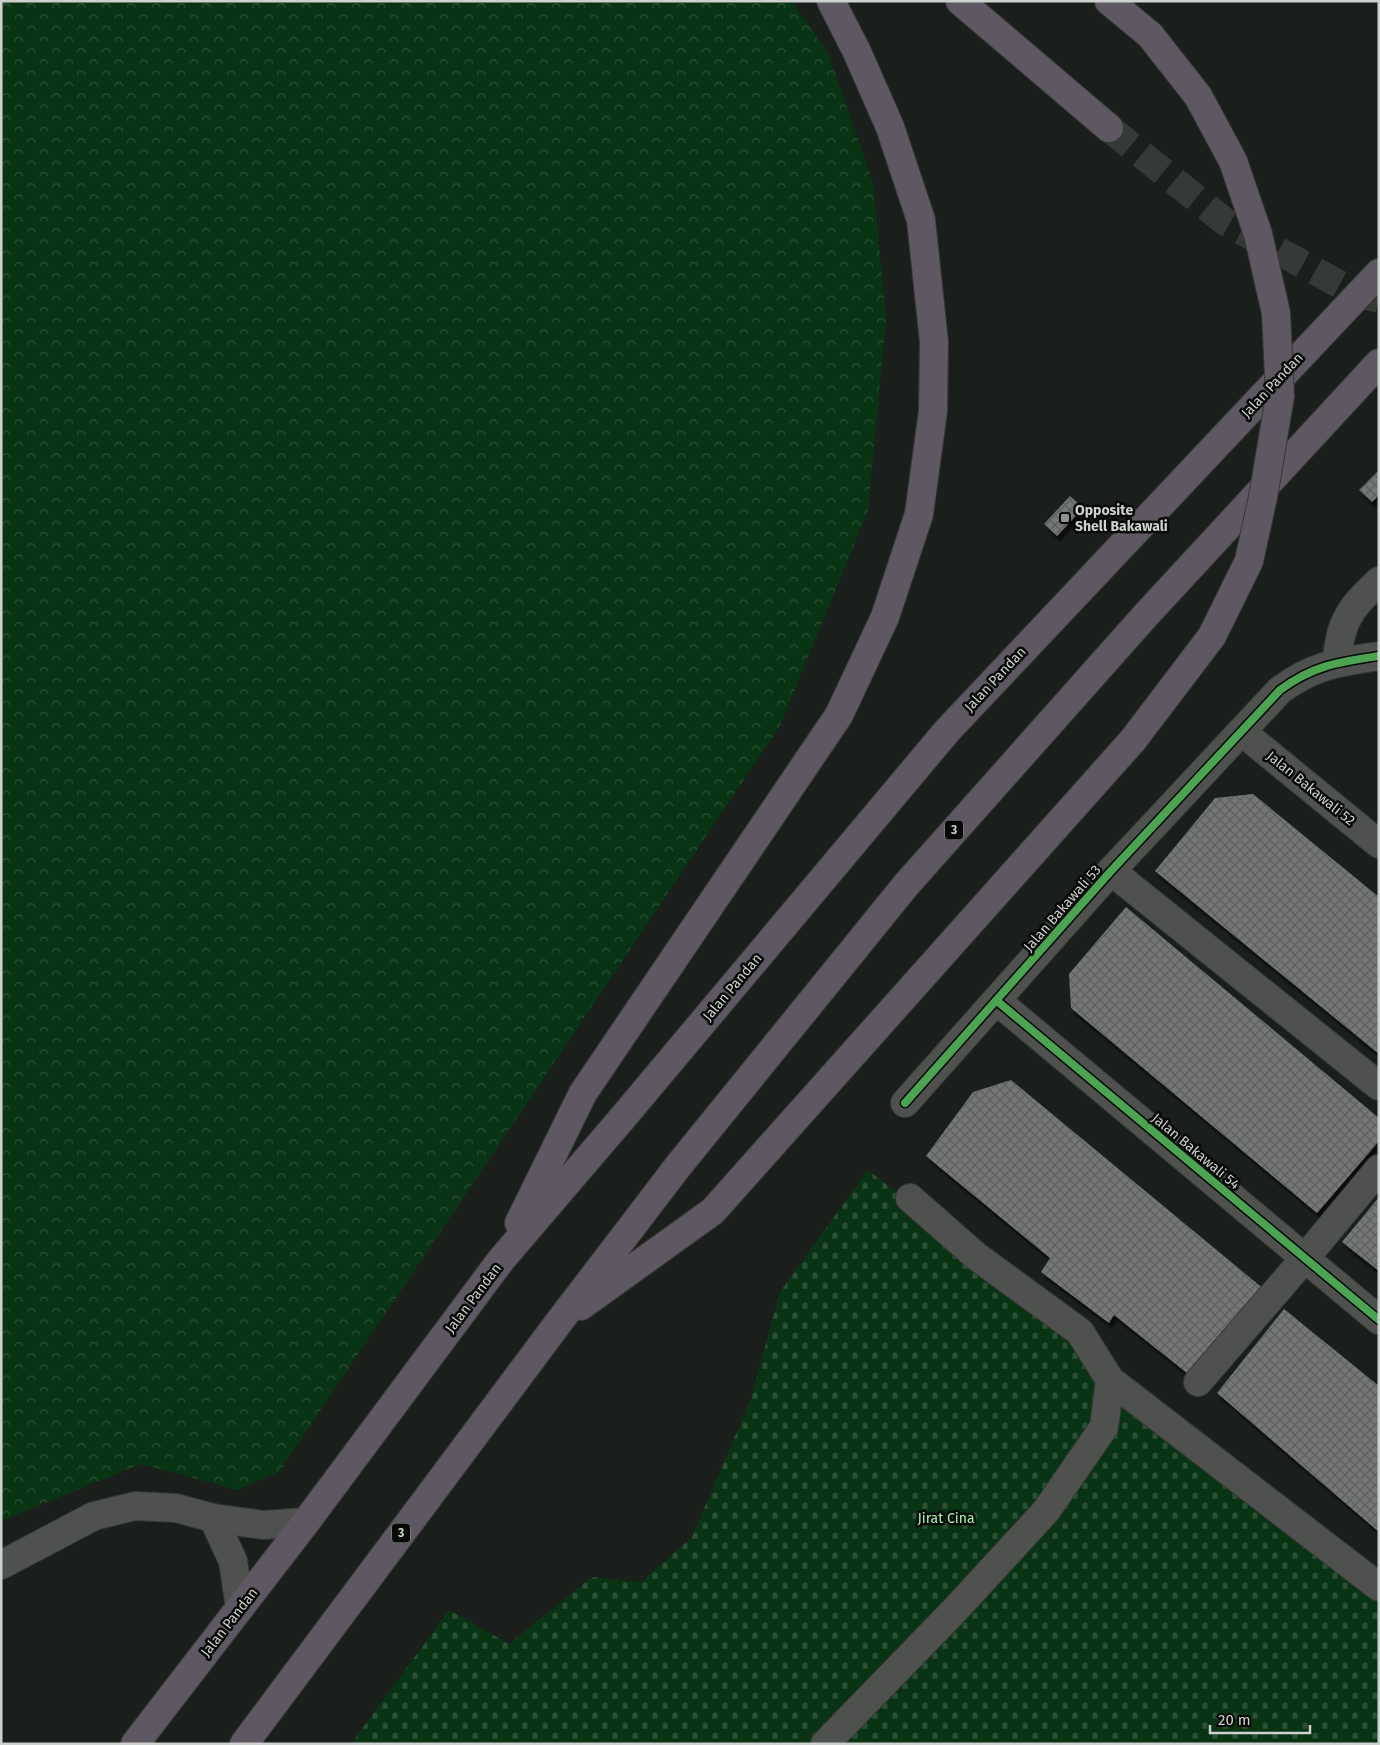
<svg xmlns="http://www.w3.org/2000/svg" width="1380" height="1745" viewBox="0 0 1380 1745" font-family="'Fira Sans',sans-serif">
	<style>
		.forest { fill: url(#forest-crowns) }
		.cemetery { fill: url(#cemetery-stones) }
		.building { fill: url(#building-cross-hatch); filter: url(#shadow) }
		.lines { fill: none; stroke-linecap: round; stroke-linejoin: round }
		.highway-tunnel { stroke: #363a36; stroke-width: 28; stroke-dasharray: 28 14; stroke-linecap: butt }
		.minor-casing { stroke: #363836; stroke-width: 30 }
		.highway-casing { stroke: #363836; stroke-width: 30 }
		.minor { stroke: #4e514e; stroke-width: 28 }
		.highway { stroke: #5d5861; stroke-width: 28 }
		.highway-bridge-casing { stroke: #363836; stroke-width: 30; stroke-linecap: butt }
		.highway-bridge { stroke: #5d5861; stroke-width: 28 }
		.cycleway-casing { stroke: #070907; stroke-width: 11 }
		.cycleway { stroke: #4ca352; stroke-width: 8 }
		.poi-dot { fill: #8f938f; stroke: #070907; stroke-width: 2 }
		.labels { text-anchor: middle; stroke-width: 5; stroke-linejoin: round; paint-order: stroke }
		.shield { fill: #070907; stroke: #929692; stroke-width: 1 }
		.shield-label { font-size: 12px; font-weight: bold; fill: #ced2ce }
		.street-label { font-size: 14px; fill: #ced2ce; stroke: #070907 }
		.poi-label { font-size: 14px; font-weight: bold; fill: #ced2ce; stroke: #070907; text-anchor: start }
		.park-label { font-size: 14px; fill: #a1f8ab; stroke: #070907 }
	</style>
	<defs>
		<pattern id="forest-crowns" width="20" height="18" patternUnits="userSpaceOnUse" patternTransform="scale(1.25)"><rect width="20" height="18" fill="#093413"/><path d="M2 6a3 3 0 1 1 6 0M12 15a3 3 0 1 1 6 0" fill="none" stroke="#2c5034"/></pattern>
		<pattern id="cemetery-stones" width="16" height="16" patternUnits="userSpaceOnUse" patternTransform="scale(1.25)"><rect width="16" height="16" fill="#093413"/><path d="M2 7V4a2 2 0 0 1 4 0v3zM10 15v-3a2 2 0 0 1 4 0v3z" fill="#2c5034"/></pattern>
		<pattern id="building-cross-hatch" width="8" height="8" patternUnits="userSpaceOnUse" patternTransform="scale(1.25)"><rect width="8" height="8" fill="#747774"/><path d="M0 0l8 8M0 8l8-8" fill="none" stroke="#5e615e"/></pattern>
		<filter id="shadow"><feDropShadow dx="3" dy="5.5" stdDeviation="1" flood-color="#0009"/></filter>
	</defs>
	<rect width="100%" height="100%" fill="#1b1f1b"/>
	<!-- forest -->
	<polygon class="forest" points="1,1 792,1 828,53 873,183 886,318 868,510 780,726 279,1472 238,1490 141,1464 1,1521"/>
	<!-- cemetery -->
	<polygon class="cemetery" points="868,1170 1379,1574 1379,1744 351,1744 449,1610 509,1644 592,1577 641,1582 692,1537 751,1399 780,1292"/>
	<!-- building -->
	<g class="building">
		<polygon points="1379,470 1379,495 1372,502 1359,490"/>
		<polygon points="1070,496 1083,508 1057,536 1044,524"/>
		<polygon points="1253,794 1379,897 1379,1054 1155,871 1215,798"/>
		<polygon points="1126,907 1379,1118 1379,1141 1317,1213 1071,1008 1069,974"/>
		<polygon points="1011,1080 1265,1290 1192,1377 1114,1315 1109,1323 1041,1272 1050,1258 926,1156 973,1092"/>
		<polygon points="1379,1197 1379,1271 1342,1242"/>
		<polygon points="1284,1309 1379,1386 1379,1532 1217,1393"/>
	</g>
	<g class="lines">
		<!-- highway-tunnel -->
		<polyline class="highway-tunnel" points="1109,128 1224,221 1357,294 1379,299"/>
		<defs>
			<g id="minor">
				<path d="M1336 662C1339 647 1340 630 1348 617 1355 603 1368 592 1379 581"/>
				<polyline points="1242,732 1379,844"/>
				<polyline points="1111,871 1379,1086"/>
				<polyline points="997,1001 1379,1320"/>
				<path d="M905 1103 1111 871 1280 690C1314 665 1339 662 1379 656"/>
				<polyline points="1110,1380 1379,1587"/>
				<polyline points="1198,1382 1305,1258 1379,1169"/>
				<polyline points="213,1518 233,1561 240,1608"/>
				<polyline points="1,1565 94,1516 135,1506 176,1508 213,1518 263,1525 306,1522"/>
				<polyline points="825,1744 954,1611 1046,1511 1104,1427 1110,1380 1080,1332 976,1256 910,1198"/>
			</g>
			<g id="highway">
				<polyline points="960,1 1109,128"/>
				<polyline points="1109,1 1150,35"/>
				<polyline points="519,1223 583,1093 839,715 885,617 919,514 933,411 934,342 921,220 890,127 857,52 831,1"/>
				<polyline points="581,1306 713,1211 1133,740"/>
				<polyline points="135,1744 306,1522 501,1260 625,1115 947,731 1379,273"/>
				<polyline points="244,1744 559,1322 679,1165 906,885 1145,616 1379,363"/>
			</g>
		</defs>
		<!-- minor casing -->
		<use href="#minor" class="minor-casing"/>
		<!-- highway casing -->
		<use href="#highway" class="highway-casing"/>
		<!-- minor -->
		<use href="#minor" class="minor"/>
		<!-- highway -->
		<use href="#highway" class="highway"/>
		<defs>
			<polyline id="highway-bridge" points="1133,740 1212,636 1249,561 1263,497 1280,396 1276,313 1258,234 1233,161 1198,96 1150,35"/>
		</defs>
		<!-- highway-bridge casing -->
		<use href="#highway-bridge" class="highway-bridge-casing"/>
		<!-- highway-bridge -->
		<use href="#highway-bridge" class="highway-bridge"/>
		<defs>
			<g id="cycleway">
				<polyline points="997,1001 1379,1320"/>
				<path d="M905 1103 1111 871 1280 690C1314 665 1339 662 1379 656"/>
			</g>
		</defs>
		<!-- cycleway casing -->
		<use href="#cycleway" class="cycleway-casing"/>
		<!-- cycleway -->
		<use href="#cycleway" class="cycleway"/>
	</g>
	<!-- markers -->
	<rect class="poi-dot" x="1060" y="513" width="10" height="10" rx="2.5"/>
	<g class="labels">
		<!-- shield labels -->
		<g class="shield">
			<rect x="945" y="820.5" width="18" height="19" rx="4"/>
			<rect x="392" y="1523.5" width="18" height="19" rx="4"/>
		</g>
		<g class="shield-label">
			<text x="954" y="834">3</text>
			<text x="401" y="1537">3</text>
		</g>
		<!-- street labels -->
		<g class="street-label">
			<text transform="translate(1272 385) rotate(-47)" y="5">Jalan Pandan</text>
			<text transform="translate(995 679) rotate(-47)" y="5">Jalan Pandan</text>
			<text transform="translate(1311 788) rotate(39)" y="5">Jalan Bakawali 52</text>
			<text transform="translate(1062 908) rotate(-49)" y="5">Jalan Bakawali 53</text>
			<text transform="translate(732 987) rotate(-50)" y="5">Jalan Pandan</text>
			<text transform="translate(1196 1151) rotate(40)" y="5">Jalan Bakawali 54</text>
			<text transform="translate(473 1298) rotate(-53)" y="5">Jalan Pandan</text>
			<text transform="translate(229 1622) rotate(-52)" y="5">Jalan Pandan</text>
		</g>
		<!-- poi labels -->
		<g class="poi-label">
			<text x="1075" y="515">Opposite<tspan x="1075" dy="16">Shell Bakawali</tspan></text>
		</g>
		<!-- park labels -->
		<g class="park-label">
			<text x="946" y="1523">Jirat Cina</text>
		</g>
	</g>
	<!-- border -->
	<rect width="1380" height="1745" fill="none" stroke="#ced2ce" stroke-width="5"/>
	<!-- scale -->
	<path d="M1210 1725v8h100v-8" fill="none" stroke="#ced2ce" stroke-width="2.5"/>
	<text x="1218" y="1725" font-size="15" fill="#ced2ce" stroke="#070907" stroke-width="4" paint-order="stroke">20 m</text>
</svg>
